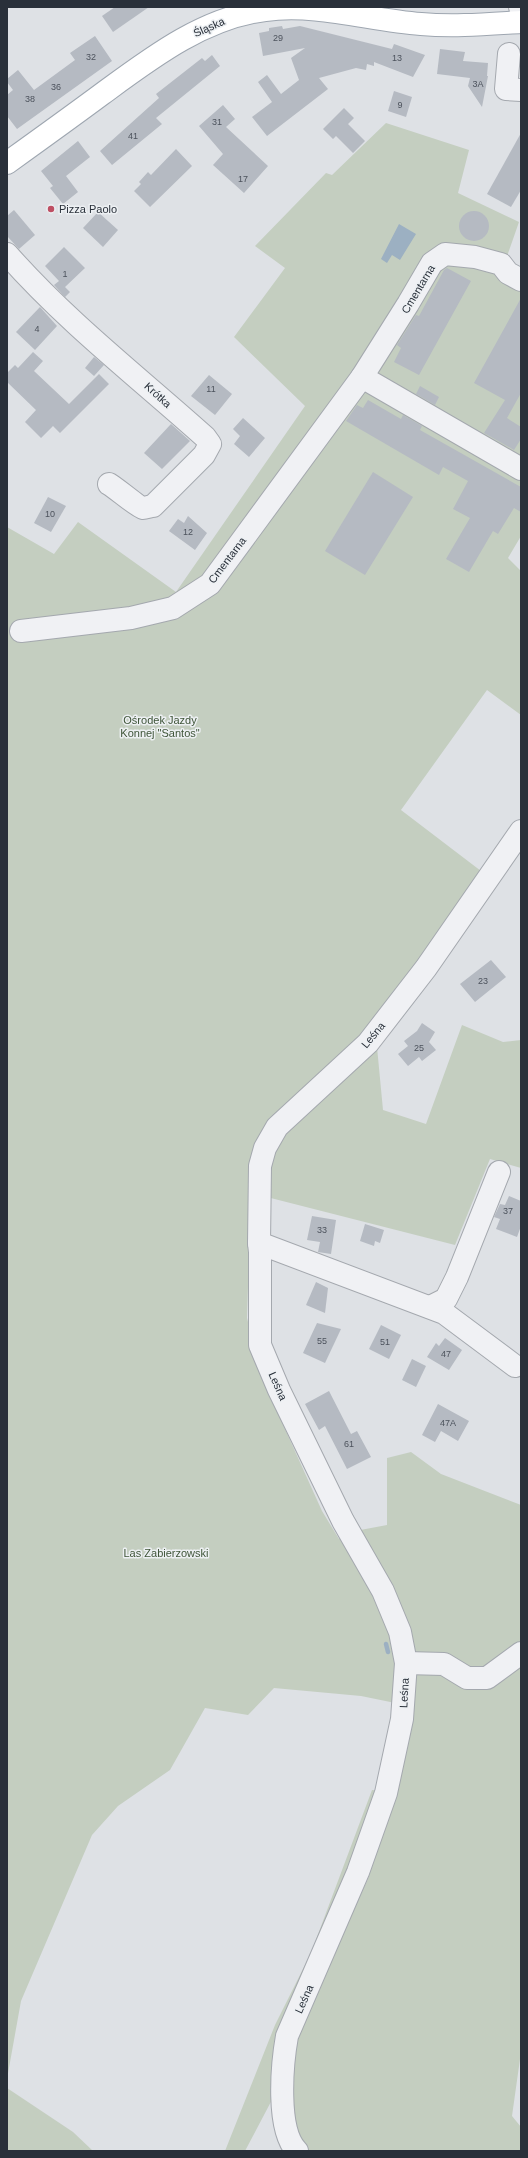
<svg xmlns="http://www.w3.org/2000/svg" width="528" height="2158" viewBox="0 0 528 2158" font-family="Arial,sans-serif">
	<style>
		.green { fill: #c4cec0 }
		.water { fill: #9cb0c2 }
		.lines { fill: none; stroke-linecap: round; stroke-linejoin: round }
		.stream { stroke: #9cb0c2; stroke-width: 4.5 }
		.building { fill: #b5bac2 }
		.minor-casing { stroke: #a4a8ae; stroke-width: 24 }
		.major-casing { stroke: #9ea6b0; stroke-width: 24 }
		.minor { stroke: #f0f1f4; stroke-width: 22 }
		.major { stroke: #fff; stroke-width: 22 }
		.poi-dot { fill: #be4f63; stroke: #edf0f3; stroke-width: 1.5 }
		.labels { text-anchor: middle; stroke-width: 3; stroke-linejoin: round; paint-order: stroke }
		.number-label { font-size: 9px; fill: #4c525c }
		.street-label { font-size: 11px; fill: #29303a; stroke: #edf0f3 }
		.poi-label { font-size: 11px; fill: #29303a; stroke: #edf0f3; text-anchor: start }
		.park-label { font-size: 11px; fill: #3e5438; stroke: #edf0f3 }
	</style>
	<rect width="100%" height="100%" fill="#dee1e5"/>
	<!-- green -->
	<g class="green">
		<polygon points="386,123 469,150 458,193 519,222 505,262 521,283 521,536 508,558 521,571 521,715 487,690 401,810 481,871 377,1047 383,1110 426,1124 462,1025 503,1042 521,1040 521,1168 490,1159 455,1245 251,1193 247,1318 262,1378 322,1511 339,1539 355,1531 387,1525 387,1458 411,1452 441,1474 521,1505 521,2052 512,2116 521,2127 521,2151 308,2151 298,2139 288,2071 303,2016 368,1879 387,1815 410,1706 361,1696 274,1688 248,1715 205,1708 170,1770 118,1806 92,1835 21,2001 7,2079 7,527 54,554 78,522 176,592 305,406 234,337 285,268 255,246 326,173 332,175"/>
		<polygon points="372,1790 383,1791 274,2096 245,2151 225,2151 275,2025 311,1953"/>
		<polygon points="7,2088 73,2132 93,2151 7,2150"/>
	</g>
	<!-- water -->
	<polygon class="water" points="399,224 416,234 400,260 392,255 387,263 381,259"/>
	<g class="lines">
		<!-- stream -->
		<polyline class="stream" points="386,1644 388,1652"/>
	</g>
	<!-- building -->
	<g class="building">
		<polygon points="115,7 149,7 113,32 102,16"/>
		<polygon points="282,26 283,29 300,26 392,49 394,44 425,55 413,77 374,62 374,66 367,64 366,70 356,68 319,78 328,89 267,136 252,117 272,102 258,82 267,75 281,94 299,80 291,58 305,48 263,56 259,33 269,31 269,28"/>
		<polygon points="95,36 112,61 17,129 7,116 7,95 13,90 7,82 7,79 18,70 34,90 75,60 70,53"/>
		<polygon points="440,49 465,52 463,61 488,63 487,76 488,76 482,107 468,86 470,78 437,74"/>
		<polygon points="212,55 220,66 156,118 162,124 112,165 100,151 159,98 156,94 202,58 205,61"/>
		<polygon points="394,91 412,97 406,117 388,111"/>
		<polygon points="223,105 235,119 226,127 268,166 244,193 213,165 223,154 199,126"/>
		<polygon points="344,108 354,118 348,124 365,141 353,153 336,136 333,139 323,129"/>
		<polygon points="521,133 521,190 511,207 487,194"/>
		<polygon points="78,141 90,157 66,176 78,192 63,204 50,188 53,186 41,171"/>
		<polygon points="176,149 192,166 150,207 134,191 141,184 139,182 148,172 151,175"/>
		<polygon points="14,210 35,235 19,249 7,236 7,216"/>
		<circle cx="474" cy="226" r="15"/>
		<polygon points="98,212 118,230 103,247 83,228"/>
		<polygon points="64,247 85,268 65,287 70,292 65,297 54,285 59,281 45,266"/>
		<polygon points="447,268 471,281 419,375 394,362 401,348 397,345 416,315 419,316 444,270"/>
		<polygon points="521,298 521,393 507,418 521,427 521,439 514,450 484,433 505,400 474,383"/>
		<polygon points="40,307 57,326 35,350 16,332"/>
		<polygon points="33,352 43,361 34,371 69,404 99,374 109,384 60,433 53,426 41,438 25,422 36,410 7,382 7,373 15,365 18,368"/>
		<polygon points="94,357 104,365 94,376 85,368"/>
		<polygon points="209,375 232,394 215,415 191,396"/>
		<polygon points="420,386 439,397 435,405 416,394"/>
		<polygon points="368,400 401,419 403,415 422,426 420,430 521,487 521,512 514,508 498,534 493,531 469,572 446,559 470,518 453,509 468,481 443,467 439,475 346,421 357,405 363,408"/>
		<polygon points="243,418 265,438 249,457 234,444 240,436 233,429"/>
		<polygon points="171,424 190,441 162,469 144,453"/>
		<polygon points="373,472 413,497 365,575 325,551"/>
		<polygon points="48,497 66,506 51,532 34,523"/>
		<polygon points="188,516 207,533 195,550 169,531 178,519 184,523"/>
		<polygon points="491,960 506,977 475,1002 460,984"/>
		<polygon points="422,1023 435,1032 429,1042 436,1050 422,1061 419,1057 408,1066 398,1054 408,1046 404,1041 417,1031"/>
		<polygon points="509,1196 521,1201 521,1226 517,1237 496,1229 500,1219 494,1217 500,1204 505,1205"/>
		<polygon points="312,1216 336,1220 331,1254 318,1252 320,1242 307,1240"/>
		<polygon points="365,1224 384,1230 380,1243 375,1241 374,1246 360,1241"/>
		<polygon points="316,1282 328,1288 325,1313 306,1305"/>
		<polygon points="317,1323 341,1329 325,1363 303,1353"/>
		<polygon points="381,1325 401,1335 389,1359 369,1349"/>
		<polygon points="445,1338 462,1350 449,1370 427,1357 436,1343 439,1346"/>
		<polygon points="412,1359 426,1366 416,1387 402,1380"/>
		<polygon points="329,1391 351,1434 357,1431 371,1457 347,1469 325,1426 319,1430 305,1404"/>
		<polygon points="438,1404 469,1421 458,1441 441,1431 435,1442 422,1435"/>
	</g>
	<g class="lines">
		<defs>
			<g id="minor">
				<polyline points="520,7 521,9"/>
				<polyline points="509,54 506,89 521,90"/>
				<path d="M7 254C67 322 138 377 205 437L210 444 204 455 153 506C150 506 146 508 143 508 138 507 116 488 109 484"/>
				<polyline points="521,280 508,273 501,264 475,257 445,254 432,263 408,304 362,377 521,469"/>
				<polyline points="21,631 131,618 173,608 210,584 362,377"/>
				<path d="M259 1243 260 1252V1345L279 1390 343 1521 383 1591 400 1632 406 1663 402 1719 386 1793 358 1872 287 2036C282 2064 276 2130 297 2151"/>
				<polyline points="430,1307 446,1299 457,1277 499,1172"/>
				<polyline points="515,1366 444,1313 259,1243 260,1166 265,1148 277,1127 368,1043 426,968 521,831"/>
				<polyline points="406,1663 444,1664 467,1678 487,1678 521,1653"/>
			</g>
			<path id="major" d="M7 163C39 140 71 117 102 94 151 58 203 18 265 10 317 3 369 20 421 24 454 27 488 24 521 22"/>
		</defs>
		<!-- minor casing -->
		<use href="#minor" class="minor-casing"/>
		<!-- major casing -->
		<use href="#major" class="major-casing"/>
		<!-- minor -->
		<use href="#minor" class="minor"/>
		<!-- major -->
		<use href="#major" class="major"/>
	</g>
	<!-- markers -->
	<circle class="poi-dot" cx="51" cy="209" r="4"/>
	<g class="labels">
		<!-- number labels -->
		<g class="number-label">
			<text x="278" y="41">29</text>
			<text x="91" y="60">32</text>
			<text x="397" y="61">13</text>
			<text x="478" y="87">3A</text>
			<text x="56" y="90">36</text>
			<text x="30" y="102">38</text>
			<text x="400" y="108">9</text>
			<text x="217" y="125">31</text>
			<text x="133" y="139">41</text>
			<text x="243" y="182">17</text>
			<text x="65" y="277">1</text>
			<text x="37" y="332">4</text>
			<text x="211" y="392">11</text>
			<text x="50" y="517">10</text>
			<text x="188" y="535">12</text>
			<text x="483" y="984">23</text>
			<text x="419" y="1051">25</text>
			<text x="508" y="1214">37</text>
			<text x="322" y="1233">33</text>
			<text x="322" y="1344">55</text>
			<text x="385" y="1345">51</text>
			<text x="446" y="1357">47</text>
			<text x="448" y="1426">47A</text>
			<text x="349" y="1447">61</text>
		</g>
		<!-- street labels -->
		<g class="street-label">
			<text transform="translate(209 27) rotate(-24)" y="4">Śląska</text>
			<text transform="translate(418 289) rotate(-59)" y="4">Cmentarna</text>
			<text transform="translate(158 395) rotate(42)" y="4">Krótka</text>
			<text transform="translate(227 560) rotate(-53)" y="4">Cmentarna</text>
			<text transform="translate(373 1035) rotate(-50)" y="4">Leśna</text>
			<text transform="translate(278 1386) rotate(66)" y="4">Leśna</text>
			<text transform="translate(404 1693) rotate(-87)" y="4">Leśna</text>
			<text transform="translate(304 1999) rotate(-66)" y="4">Leśna</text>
		</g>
		<!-- poi labels -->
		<g class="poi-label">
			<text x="59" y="213">Pizza Paolo</text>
		</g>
		<!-- park labels -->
		<g class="park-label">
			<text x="160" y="724">Ośrodek Jazdy<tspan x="160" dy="13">Konnej "Santos"</tspan></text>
			<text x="166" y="1557">Las Zabierzowski</text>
		</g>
	</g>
	<!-- border -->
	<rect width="528" height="2158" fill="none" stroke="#29303a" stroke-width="16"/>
</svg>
